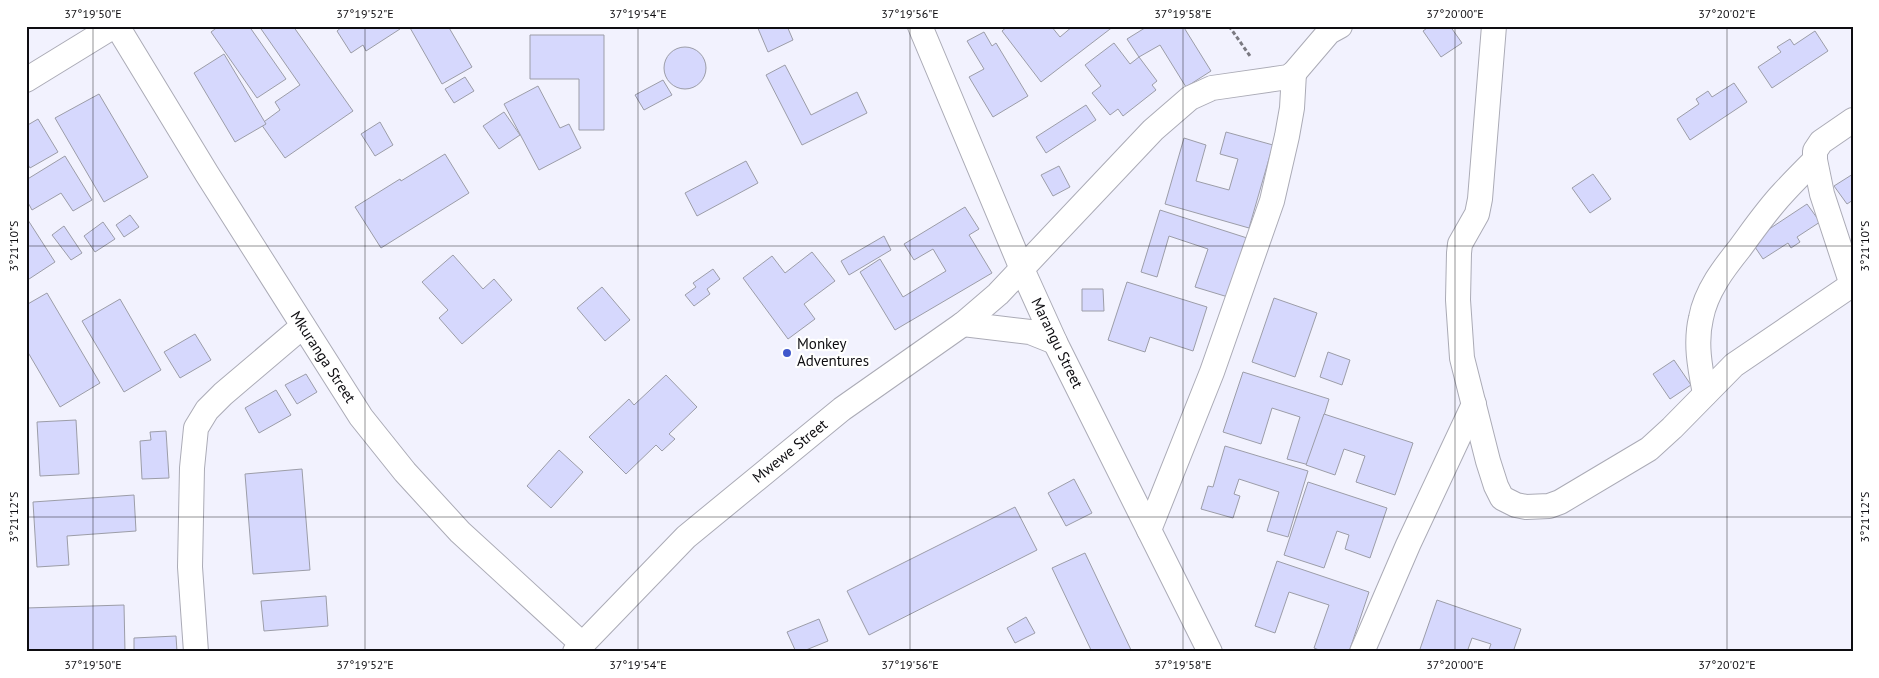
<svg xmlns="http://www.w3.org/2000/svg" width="1879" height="678" viewBox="0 0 1879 678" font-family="'PT Sans',sans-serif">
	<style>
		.building { fill: #d6d8fd; stroke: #9c9da8 }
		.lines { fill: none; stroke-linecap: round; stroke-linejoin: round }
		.minor-casing { stroke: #ababb6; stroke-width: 26 }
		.path { stroke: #7a7981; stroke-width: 3; stroke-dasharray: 4 2.5; stroke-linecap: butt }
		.minor { stroke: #fff; stroke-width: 24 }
		.ticks { fill: none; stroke: #0e0d11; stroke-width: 1; stroke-opacity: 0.45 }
		.poi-dot { fill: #4058cc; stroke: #fff; stroke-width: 2 }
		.labels { text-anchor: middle; stroke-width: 4.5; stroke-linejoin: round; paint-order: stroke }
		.street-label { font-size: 15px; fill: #0e0d11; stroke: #fff }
		.poi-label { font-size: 15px; fill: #0e0d11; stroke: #fff; text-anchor: start }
		.neatline { fill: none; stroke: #0e0d11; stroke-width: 2 }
		.ticks-label { font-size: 12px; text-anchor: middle; fill: #0e0d11 }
	</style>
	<rect width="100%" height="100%" fill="#f2f2fe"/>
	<!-- building -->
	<g class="building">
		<polygon points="219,26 249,26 286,79 257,98 211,32"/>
		<polygon points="259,26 293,26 353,111 285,158 261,124 280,110 275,102 300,85"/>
		<polygon points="343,26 398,26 400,29 366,51 363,45 351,53 337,31"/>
		<polygon points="409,26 448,26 472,67 442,84"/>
		<polygon points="757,26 787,26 793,40 768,52"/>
		<polygon points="1008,26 1051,26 1060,37 1073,26 1114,26 1041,82 1002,31"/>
		<polygon points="1148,26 1183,26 1211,71 1186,87 1160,45 1139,57 1127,39"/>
		<polygon points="1430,26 1450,26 1462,43 1441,57 1423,31"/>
		<polygon points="1815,31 1828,51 1772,88 1758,67 1781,52 1777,47 1790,39 1794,45"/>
		<polygon points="984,32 992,46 996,43 1028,96 993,117 969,77 984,69 967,41"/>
		<polygon points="530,35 604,35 604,130 579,130 579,79 530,79"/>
		<polygon points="1114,43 1130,64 1139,57 1157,81 1152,85 1156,90 1123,116 1118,109 1110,115 1092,93 1101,86 1085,65"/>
		<circle cx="685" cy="68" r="21"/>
		<polygon points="224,54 266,124 235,142 194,73"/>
		<polygon points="785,65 811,115 857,92 867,113 802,145 766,75"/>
		<polygon points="465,77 474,91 454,103 445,89"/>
		<polygon points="663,80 672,95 644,110 635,95"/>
		<polygon points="1734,83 1747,102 1690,140 1677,119 1699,104 1696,99 1708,91 1712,97"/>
		<polygon points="538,86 560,128 569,124 581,148 539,170 504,104"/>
		<polygon points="99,94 148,177 104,202 55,118"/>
		<polygon points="1086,105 1096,120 1046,153 1036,137"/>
		<polygon points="504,112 520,135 499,149 483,126"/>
		<polygon points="38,119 58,152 30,168 26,161 26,126"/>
		<polygon points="380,122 393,145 375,156 361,134"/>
		<polygon points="1226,132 1273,145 1249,228 1165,204 1184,138 1206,145 1196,181 1229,190 1238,159 1220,154"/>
		<polygon points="445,154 469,193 381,248 355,207 400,179 401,181"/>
		<polygon points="65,156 92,200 73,211 61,193 32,210 26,199 26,180"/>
		<polygon points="746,161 758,183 697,216 685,193"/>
		<polygon points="1059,166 1070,187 1053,196 1041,175"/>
		<polygon points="1593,174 1611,199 1590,213 1572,188"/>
		<polygon points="1853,174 1853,200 1847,204 1834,186"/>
		<polygon points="1807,204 1820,222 1797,237 1800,242 1791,248 1788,243 1763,259 1751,241"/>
		<polygon points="965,207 979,229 969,235 992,273 895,330 860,272 880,259 903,297 946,271 933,249 914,260 904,244"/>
		<polygon points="1160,210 1247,238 1228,297 1195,287 1208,249 1169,236 1157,277 1141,272"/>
		<polygon points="130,215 139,227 124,237 116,225"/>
		<polygon points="26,217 55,262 26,281"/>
		<polygon points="103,222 115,239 95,252 84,236"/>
		<polygon points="64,226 82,253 71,260 52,235"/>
		<polygon points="884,236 891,250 849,275 841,261"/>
		<polygon points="812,252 835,281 804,304 815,319 788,339 743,278 772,256 785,273"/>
		<polygon points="453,255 483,289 494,279 512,300 462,344 439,318 448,310 422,282"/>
		<polygon points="713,269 720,279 707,289 710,294 694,306 685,295 696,287 693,283"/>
		<polygon points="1127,282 1207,307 1193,351 1150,337 1145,352 1108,340"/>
		<polygon points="602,287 630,320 605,341 577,308"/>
		<polygon points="1082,289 1103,289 1104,311 1082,311"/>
		<polygon points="47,293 100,383 60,407 26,349 26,305"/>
		<polygon points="1274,298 1317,313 1295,377 1252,362"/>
		<polygon points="120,299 161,370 124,392 82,321"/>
		<polygon points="195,334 211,360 180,378 164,352"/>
		<polygon points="1328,352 1350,360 1342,385 1320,377"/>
		<polygon points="1674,360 1691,385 1670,399 1653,374"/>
		<polygon points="1243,372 1329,399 1309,465 1287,459 1300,417 1272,408 1261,444 1223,432"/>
		<polygon points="306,374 317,392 297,404 285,385"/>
		<polygon points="666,375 697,407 669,434 675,439 662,451 656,445 626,474 589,437 629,399 634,405"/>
		<polygon points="276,390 291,415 259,433 245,408"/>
		<polygon points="1324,414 1413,443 1395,495 1356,482 1365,456 1344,449 1335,475 1306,465"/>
		<polygon points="76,420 79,474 40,476 37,422"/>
		<polygon points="166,431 169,478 142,479 140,441 151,440 150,432"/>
		<polygon points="1225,446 1308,471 1288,537 1267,531 1279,492 1239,479 1234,494 1240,496 1233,518 1201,509 1208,486 1213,487"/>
		<polygon points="559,450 583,472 551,508 527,486"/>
		<polygon points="302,469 310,570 253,574 245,474"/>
		<polygon points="1074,479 1092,513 1066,526 1048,493"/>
		<polygon points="1308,482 1387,508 1370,558 1345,549 1349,535 1337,531 1324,568 1284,555"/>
		<polygon points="134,495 136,531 67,536 69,565 37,567 33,502"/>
		<polygon points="1015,507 1037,550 869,635 847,591"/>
		<polygon points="1085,553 1132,652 1092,652 1052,568"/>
		<polygon points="1277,561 1369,592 1349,652 1324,652 1314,648 1329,605 1289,592 1275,633 1255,626"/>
		<polygon points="326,596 328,626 264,631 261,601"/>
		<polygon points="1437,600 1521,629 1513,652 1488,652 1491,644 1472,638 1467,652 1419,652"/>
		<polygon points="124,605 125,652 26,652 26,608"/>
		<polygon points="1026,617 1035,633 1015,643 1007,628"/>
		<polygon points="819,619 828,641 801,652 796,652 787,632"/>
		<polygon points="176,636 177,652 134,652 134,638"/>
	</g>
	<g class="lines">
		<defs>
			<g id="minor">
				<polyline points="117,26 207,174 361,417 405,472 460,532 582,644"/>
				<polyline points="920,26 1022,269 1055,342 1210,652"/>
				<polyline points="1494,26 1480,199 1477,214 1460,244 1459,253 1458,300 1462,358 1488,461 1496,486 1502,498 1516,505 1526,507 1549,506 1560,502 1649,449 1672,428 1734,365 1853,284"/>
				<polyline points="26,80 114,26"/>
				<polyline points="1852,285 1822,194 1815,160 1815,151 1821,142 1853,120"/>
				<polyline points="963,324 1030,332 1055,342"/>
				<path d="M1705 394C1700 368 1695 343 1701 318 1706 291 1724 268 1740 248 1754 229 1767 210 1783 193 1793 182 1804 171 1815 160"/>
				<polyline points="1149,530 1212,372 1272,201 1287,136 1292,108 1294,73"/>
				<polyline points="196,652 190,567 192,468 196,428 207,410 223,394 303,326"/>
				<polyline points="575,652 686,537 842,409 963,324 998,294 1153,130 1190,98 1212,88 1288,77 1294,73 1329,32 1340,26"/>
				<polyline points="1362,652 1408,545 1474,404"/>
			</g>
		</defs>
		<!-- minor casing -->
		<use href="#minor" class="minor-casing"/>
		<!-- path -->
		<polyline class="path" points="1229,26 1250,56"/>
		<!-- minor -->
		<use href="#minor" class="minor"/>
	</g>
	<!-- ticks -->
	<path class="ticks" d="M93 26V652M365 26V652M638 26V652M910 26V652M1183 26V652M1455 26V652M1727 26V652M26 246H1853M26 517H1853"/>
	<!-- markers -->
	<circle class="poi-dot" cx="787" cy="353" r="5"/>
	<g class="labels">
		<!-- street labels -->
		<g class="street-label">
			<text transform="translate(1057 343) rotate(64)" y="5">Marangu Street</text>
			<text transform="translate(323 357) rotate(57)" y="5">Mkuranga Street</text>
			<text transform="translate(790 451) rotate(-39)" y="5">Mwewe Street</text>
		</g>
		<!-- poi labels -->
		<g class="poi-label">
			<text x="797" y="349">Monkey<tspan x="797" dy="17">Adventures</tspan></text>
		</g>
	</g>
	<!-- border -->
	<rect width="1879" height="678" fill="none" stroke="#ffffff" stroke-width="55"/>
	<rect x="28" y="28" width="1824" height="622" class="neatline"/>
	<g class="ticks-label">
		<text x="93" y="18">37°19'50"E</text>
		<text x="365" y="18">37°19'52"E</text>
		<text x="638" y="18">37°19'54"E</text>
		<text x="910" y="18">37°19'56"E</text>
		<text x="1183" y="18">37°19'58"E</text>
		<text x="1455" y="18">37°20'00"E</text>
		<text x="1727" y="18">37°20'02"E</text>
		<text transform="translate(14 246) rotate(-90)" y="4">3°21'10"S</text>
		<text transform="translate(1865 246) rotate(-90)" y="4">3°21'10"S</text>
		<text transform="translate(14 517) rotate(-90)" y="4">3°21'12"S</text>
		<text transform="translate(1865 517) rotate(-90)" y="4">3°21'12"S</text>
		<text x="93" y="669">37°19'50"E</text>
		<text x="365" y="669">37°19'52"E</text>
		<text x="638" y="669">37°19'54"E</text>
		<text x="910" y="669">37°19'56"E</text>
		<text x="1183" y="669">37°19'58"E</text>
		<text x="1455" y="669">37°20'00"E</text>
		<text x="1727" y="669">37°20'02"E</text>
	</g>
</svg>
